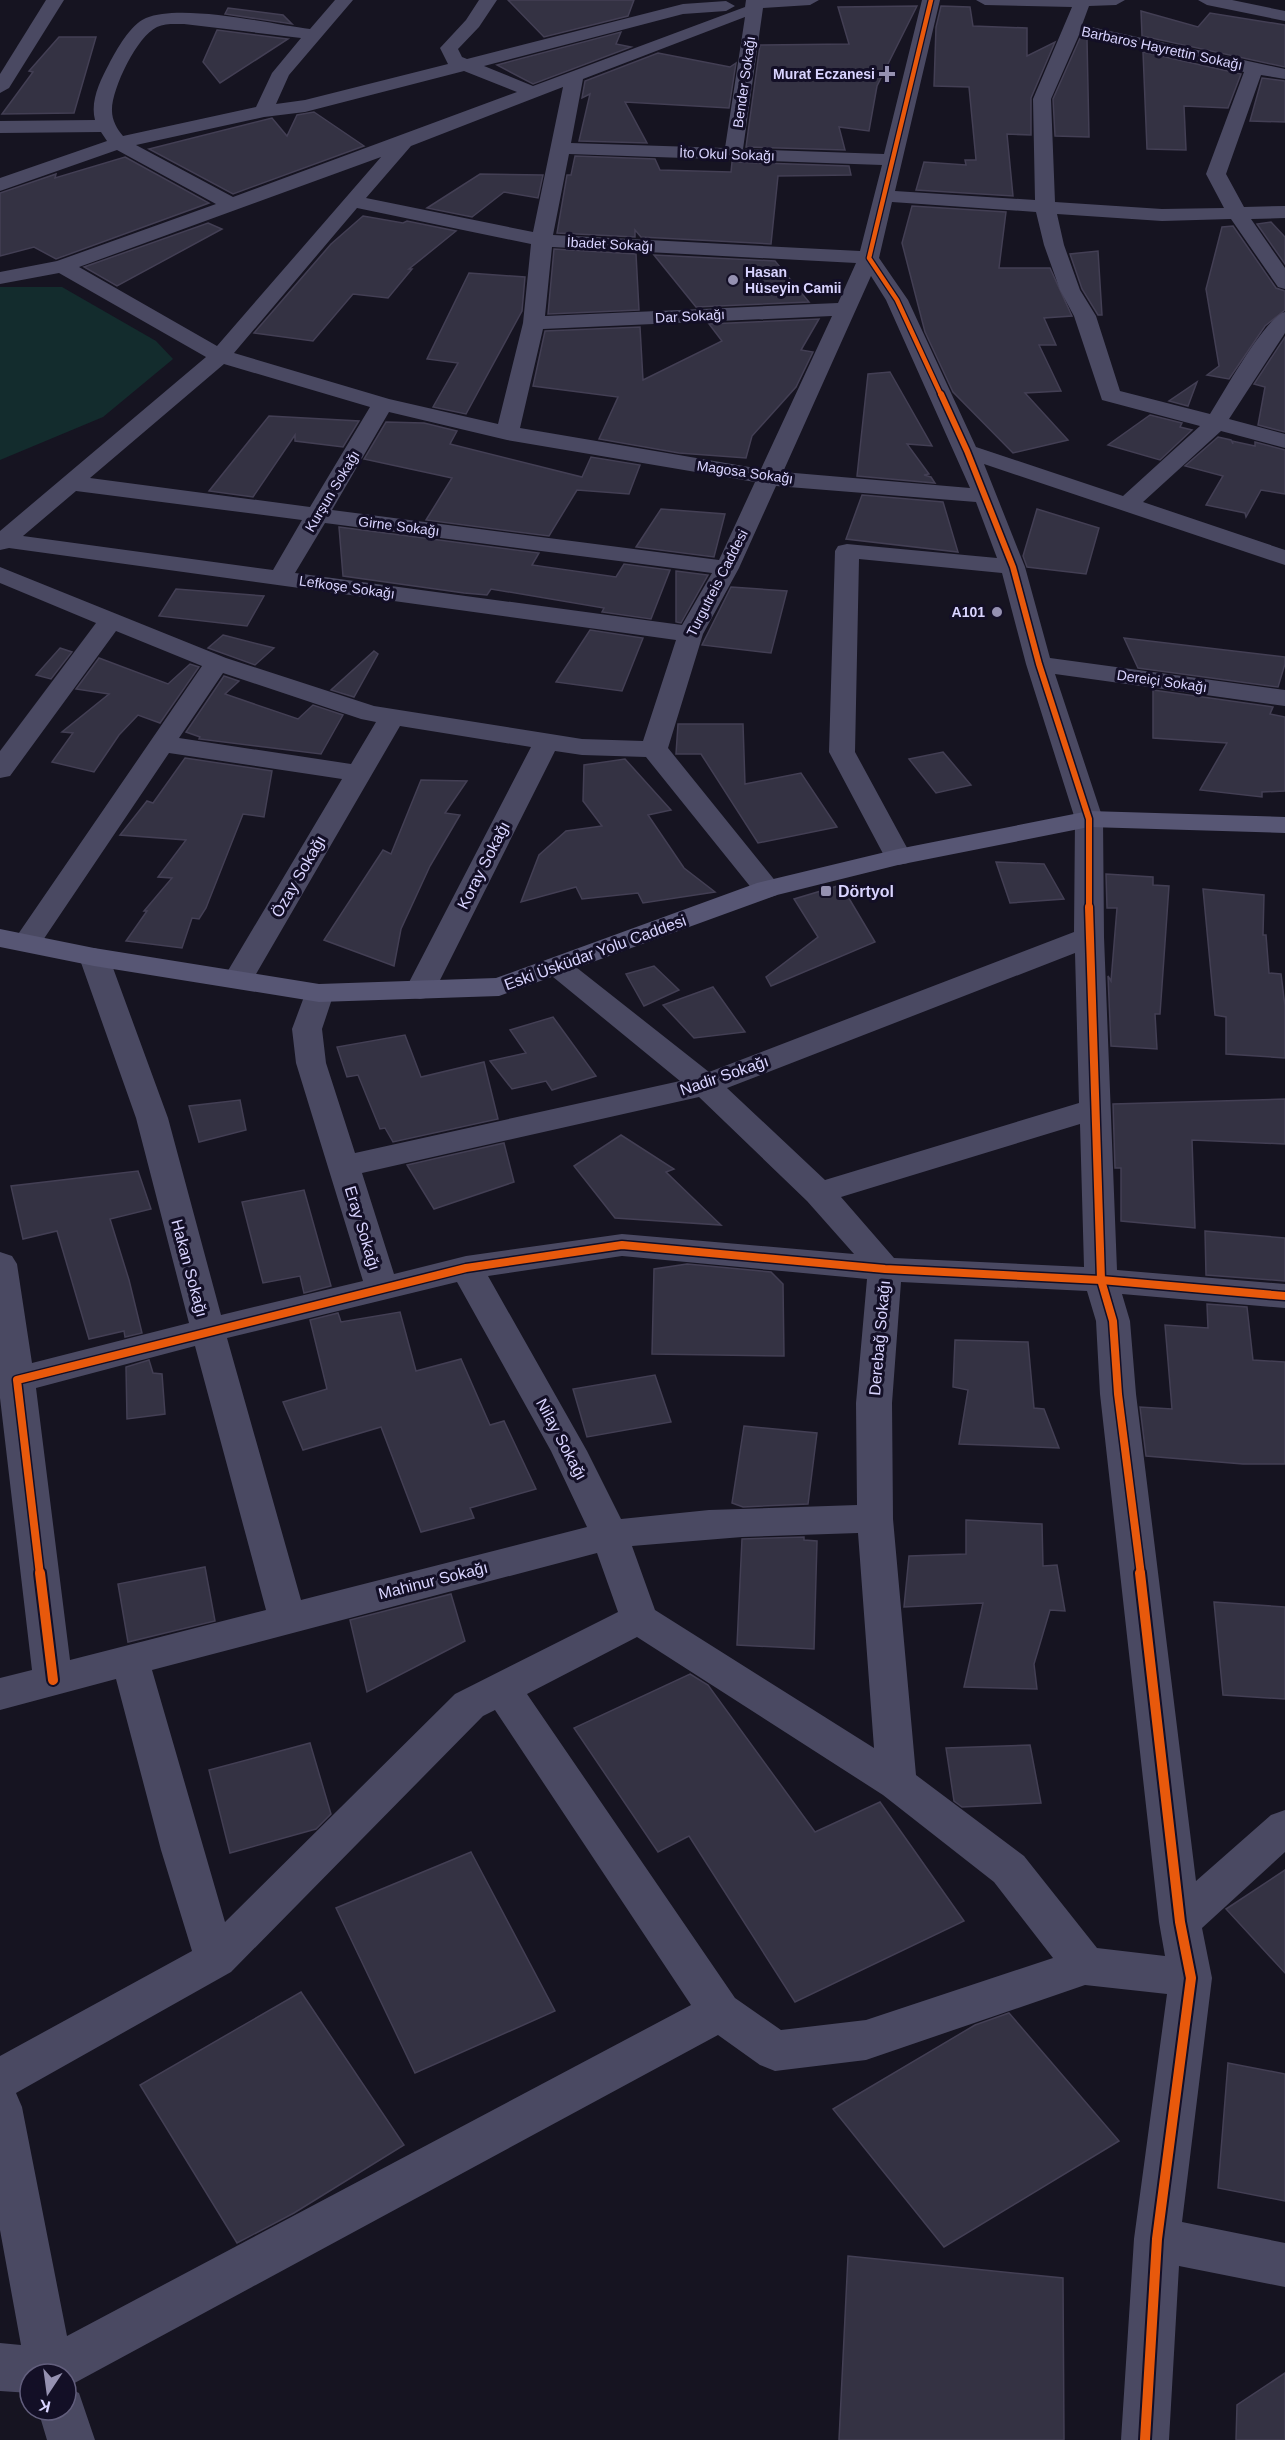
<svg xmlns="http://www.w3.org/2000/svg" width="1285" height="2440" viewBox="0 0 1285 2440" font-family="Arial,sans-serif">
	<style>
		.green { fill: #132c2d }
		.building { fill: #343243; stroke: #433f54; stroke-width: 1.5 }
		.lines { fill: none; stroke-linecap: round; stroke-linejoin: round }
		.street { fill: #4a4962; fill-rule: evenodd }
		.secondary { fill: #575674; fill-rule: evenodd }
		.cycleway-far3-casing { stroke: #130f26; stroke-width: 7 }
		.cycleway-far2-casing { stroke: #130f26; stroke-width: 9 }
		.cycleway-far1-casing { stroke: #130f26; stroke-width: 11 }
		.cycleway-casing { stroke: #130f26; stroke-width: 14 }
		.cycleway-far3 { stroke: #e8590c; stroke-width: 4.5 }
		.cycleway-far2 { stroke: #e8590c; stroke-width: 6 }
		.cycleway-far1 { stroke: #e8590c; stroke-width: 8 }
		.cycleway { stroke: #e8590c; stroke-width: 10 }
		.poi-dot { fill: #9591b1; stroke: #130f26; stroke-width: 2 }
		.labels { text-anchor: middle; stroke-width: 6; stroke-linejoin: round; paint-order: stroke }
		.far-street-label { font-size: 14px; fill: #d9d4ff; stroke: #130f26 }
		.far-poi-label { font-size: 14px; font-weight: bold; fill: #d9d4ff; stroke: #130f26; text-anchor: end }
		.street-label { font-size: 16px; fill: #d9d4ff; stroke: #130f26 }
		.poi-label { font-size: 16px; font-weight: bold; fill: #d9d4ff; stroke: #130f26; text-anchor: start }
	</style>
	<rect width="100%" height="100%" fill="#161421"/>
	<!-- green -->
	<polygon class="green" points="0,287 62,287 156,341 173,359 103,417 0,460"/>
	<!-- building -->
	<g class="building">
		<polygon points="508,0 634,0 628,16 544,37"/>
		<polygon points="917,6 877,86 869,131 839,127 845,150 746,147 760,45 849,44 838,7"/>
		<polygon points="941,6 970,7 973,26 1027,28 1027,56 1055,42 1031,98 1031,135 1007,134 1013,196 916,190 924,162 966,165 965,160 976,160 969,87 934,86 936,27"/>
		<polygon points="228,8 283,15 292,24 225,14"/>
		<polygon points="1141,11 1198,27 1210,13 1285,25 1285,67 1142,36"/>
		<polygon points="217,30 288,39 220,83 203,62"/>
		<polygon points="621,32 616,44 631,47 533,84 497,65"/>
		<polygon points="59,37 96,37 74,113 2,114 33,72 29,71"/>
		<polygon points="1080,38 1087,39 1089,137 1055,136 1053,99"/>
		<polygon points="1143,52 1241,74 1228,108 1184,106 1186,150 1147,149"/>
		<polygon points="658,53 730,67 736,63 729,108 625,102 647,143 579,141 590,94 582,98 585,81"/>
		<polygon points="1262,78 1285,81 1285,122 1250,121"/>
		<polygon points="314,112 364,146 233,194 149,149 272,118 287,136 297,115"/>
		<polygon points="575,156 655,159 660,170 731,172 732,162 849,166 851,175 778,176 771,244 641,237 635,230 635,237 557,233 567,175 571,175"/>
		<polygon points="125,157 209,203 56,259 34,247 0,256 0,193 56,174 55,178"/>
		<polygon points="480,174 543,175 538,198 504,192 472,217 427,208"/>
		<polygon points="912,206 1006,212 999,268 1050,268 1072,316 1044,318 1056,345 1039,345 1061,391 1025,393 1068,440 1013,453 953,392 925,332 902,243"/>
		<polygon points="363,216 403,223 407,221 456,231 409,269 412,269 388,298 353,294 313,341 254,333 331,244"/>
		<polygon points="1271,222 1285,237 1285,264 1257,224"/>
		<polygon points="208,223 222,229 117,286 84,267"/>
		<polygon points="1233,226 1276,288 1285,291 1285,310 1265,326 1229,379 1207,375 1219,366 1206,289 1222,227"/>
		<polygon points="554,249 636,254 639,310 548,314"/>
		<polygon points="1098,251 1102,315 1098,315 1082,289 1070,254"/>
		<polygon points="654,255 775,261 809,302 696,307"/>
		<polygon points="469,273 525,277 522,311 466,414 433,407 458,363 427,359"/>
		<polygon points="819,319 801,350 813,352 796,387 752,436 746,458 679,453 599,439 618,397 533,386 545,331 640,327 643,380 722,341 709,324"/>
		<polygon points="1285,337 1285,432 1258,425 1265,387 1254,384"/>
		<polygon points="890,372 932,446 907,444 929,474 924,475 931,477 935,483 857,476 868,374"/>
		<polygon points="1197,382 1188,406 1169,401"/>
		<polygon points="1150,415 1182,423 1180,427 1192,430 1160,460 1108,445"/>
		<polygon points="269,416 359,421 343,447 295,441 295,435 253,497 209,491"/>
		<polygon points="386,422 424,423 457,431 450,444 582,477 591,457 640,465 629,494 577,490 549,536 426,520 452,478 364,459"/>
		<polygon points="1218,437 1231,440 1233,444 1232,441 1255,446 1255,442 1285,450 1285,494 1261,490 1246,517 1245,513 1206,505 1223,476 1185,466"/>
		<polygon points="862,495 943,502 958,552 846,539"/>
		<polygon points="661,509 725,514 714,557 636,547"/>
		<polygon points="1037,509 1099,528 1086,574 1027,567 1023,556"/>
		<polygon points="339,527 539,553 532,565 616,577 624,564 670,570 651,619 602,612 604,608 491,589 487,595 464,593 343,576"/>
		<polygon points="676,571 708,575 681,623 676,622"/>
		<polygon points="731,587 787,591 771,653 702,645"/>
		<polygon points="176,589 264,596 247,626 159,616"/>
		<polygon points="590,630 643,638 622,691 556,682"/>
		<polygon points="223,635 274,648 255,665 208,648"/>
		<polygon points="1124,638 1285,657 1285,664 1278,687 1138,668"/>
		<polygon points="60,648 72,652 51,679 36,675"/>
		<polygon points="374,651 378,654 354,697 331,690"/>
		<polygon points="99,658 168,684 190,664 199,667 160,723 138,715 119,735 94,772 52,762 73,733 62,732 109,694 76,689"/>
		<polygon points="224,676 239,681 225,694 298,719 313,705 343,715 321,754 199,739 200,737 186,732"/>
		<polygon points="1153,690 1273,707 1270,714 1285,717 1285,791 1262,792 1262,797 1200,790 1227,743 1153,738"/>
		<polygon points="678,724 743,724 745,784 801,773 837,827 758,843 701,754 676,754"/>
		<polygon points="943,752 971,785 936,793 909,759"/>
		<polygon points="185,758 272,771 264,817 243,814 206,908 199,919 192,918 182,948 126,941 147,911 144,911 172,878 158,877 186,840 120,835 147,801 153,803"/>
		<polygon points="625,759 671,810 648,815 684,868 715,892 643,903 638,893 582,899 576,887 521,902 539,855 566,831 602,826 583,801 584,765"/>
		<polygon points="421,780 467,781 445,813 460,815 430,866 401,929 394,966 324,940 383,850 391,854"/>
		<polygon points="996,862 1044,864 1064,899 1010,903"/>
		<polygon points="1106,874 1153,877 1153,885 1169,886 1160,1014 1155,1014 1157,1049 1111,1046 1108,976 1111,981 1117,908 1107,908"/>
		<polygon points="841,885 875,942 771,986 766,977 818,937 794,899"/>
		<polygon points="1203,889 1264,895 1263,935 1266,935 1269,973 1281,974 1285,1006 1285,1058 1226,1054 1226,1017 1215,1015"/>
		<polygon points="654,966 679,990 644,1006 626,974"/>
		<polygon points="713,987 745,1032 694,1038 663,1005"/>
		<polygon points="553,1017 596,1076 552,1090 546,1081 512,1089 490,1061 526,1053 510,1030"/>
		<polygon points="405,1035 421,1077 484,1062 498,1119 393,1142 385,1128 380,1129 358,1075 347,1077 337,1047"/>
		<polygon points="1285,1099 1285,1144 1192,1140 1195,1228 1121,1221 1121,1168 1115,1168 1113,1104"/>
		<polygon points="240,1100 246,1130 199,1142 189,1106"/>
		<polygon points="621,1135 674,1169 666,1172 721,1225 615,1218 574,1166"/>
		<polygon points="504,1143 514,1182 434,1209 407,1165"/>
		<polygon points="138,1171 151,1209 110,1219 129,1280 142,1333 125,1337 124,1331 89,1339 57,1231 23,1239 11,1186"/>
		<polygon points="304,1190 331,1286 304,1293 300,1276 263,1283 242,1202"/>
		<polygon points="1205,1231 1285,1238 1285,1281 1206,1275"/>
		<polygon points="687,1264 771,1272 783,1284 784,1356 652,1354 654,1269"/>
		<polygon points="1207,1304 1247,1307 1253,1360 1285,1362 1285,1464 1243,1464 1146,1456 1140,1407 1172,1409 1165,1325 1208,1328"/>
		<polygon points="400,1312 416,1371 461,1359 490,1425 504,1421 536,1489 470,1508 474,1518 421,1532 381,1427 303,1450 283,1402 327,1389 310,1320 338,1313 341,1322"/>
		<polygon points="955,1340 1028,1342 1034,1408 1044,1409 1059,1448 959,1444 968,1390 953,1387"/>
		<polygon points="149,1360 153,1373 162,1374 165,1414 127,1419 126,1367"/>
		<polygon points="655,1375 671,1422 587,1437 573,1389"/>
		<polygon points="744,1426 817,1433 808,1504 743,1507 732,1503"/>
		<polygon points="966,1520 1042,1524 1043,1566 1057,1565 1065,1611 1050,1610 1034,1664 1037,1689 964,1687 983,1603 904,1607 909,1556 966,1554"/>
		<polygon points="804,1537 804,1540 817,1541 814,1649 737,1645 742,1539"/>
		<polygon points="205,1567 215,1621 128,1642 118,1584"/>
		<polygon points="451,1594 465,1641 367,1692 350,1620"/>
		<polygon points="1214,1602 1285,1607 1285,1699 1223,1695"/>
		<polygon points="690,1674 708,1685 815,1832 880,1802 964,1921 795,2002 689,1836 658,1852 574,1728"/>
		<polygon points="310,1743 331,1814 316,1829 230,1853 209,1770"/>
		<polygon points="1030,1745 1041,1803 962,1807 954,1801 946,1748"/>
		<polygon points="471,1852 555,2011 415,2073 336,1908"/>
		<polygon points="1285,1870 1285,1973 1226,1909"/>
		<polygon points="301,1992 404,2145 294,2213 237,2243 140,2085"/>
		<polygon points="1009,2013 1119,2141 944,2247 833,2109 975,2025"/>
		<polygon points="1228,2063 1285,2074 1285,2201 1218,2188"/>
		<polygon points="848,2256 1063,2278 1064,2440 839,2440"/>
		<polygon points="1285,2373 1285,2440 1236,2440 1237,2405"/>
	</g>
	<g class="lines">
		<!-- street -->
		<g class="street">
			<polygon points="46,0 64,0 9,88 0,93 0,74"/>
			<path d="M335 0H353L289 75 276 104 305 100 448 64 440 48 466 20 479 0H497L479 27 458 49 462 57 467 59 683 4 726 1 735 6 726 11 683 14 484 66 533 86 745 7 746 0H819L810 5 763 8 743 149 884 154 922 0H940L895 191 1035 200 1033 99 1072 7 985 5 976 0H1125L1116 5 1089 6 1082 25 1285 69V79L1261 75 1226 174 1244 207 1285 206V218L1251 219 1285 268V289L1278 287 1231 219 1162 221 1057 214 1064 245 1080 290 1096 316 1120 391 1210 414C1223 394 1265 317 1285 312V333L1229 419 1285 434V448L1221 431 1143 502 1285 550V565L984 464 1025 567 1050 658 1285 690V706L1055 674 1103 819 1104 937 1117 1270 1285 1284V1308L1122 1294 1130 1321 1136 1394 1196 1881 1271 1815 1285 1810V1852L1202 1928 1212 1978 1182 2222 1285 2243V2287L1179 2266 1169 2440H1121L1134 2239 1167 1994 1085 1985 866 2060 775 2071 760 2065 718 2035 69 2386 68 2388 79 2393 95 2440H47L38 2410H66V2374H30V2393L0 2391V2343L21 2345 0 2230V2056L192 1951 161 1850 116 1679 0 1710V1678L32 1670 0 1398V1252L12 1256 17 1264 32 1363 189 1323 136 1118 79 957 84 951 94 948 104 951 109 957 168 1118 221 1315 363 1281 296 1063 292 1029 308 986 319 984 330 986 334 993 322 1029 326 1063 355 1153 680 1081 547 972 542 966 547 960 557 957 567 960 709 1072 1074 932 1075 819 1026 664 1002 573 859 559 855 752 912 857 908 863 898 865 888 863 829 752 835 551 838 546 847 544 997 558 976 502 776 486 739 568 703 634 668 748 777 883 781 889 777 895 767 898 757 895 646 757 582 755 555 751 435 990 431 997 420 999 409 997 405 990 531 747 400 726 249 986 238 988 227 986 223 979 342 779 169 753 37 949 27 952 17 949 12 943 202 666 116 631 10 776 0 778V751L96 623 0 583V567L226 658 374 706 582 739 643 741 676 640 9 548 0 550V531L206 357 59 273 0 284V272L57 261 216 204 117 150 0 191V178L107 141 101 132 0 133V121L95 120C90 101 100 81 109 64 117 49 130 25 146 18 182 3 270 24 310 29ZM745 17 725 148 571 143 583 79ZM184 24 301 38 272 73 256 107 123 136C117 129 112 120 112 111 111 90 137 36 157 27 165 23 176 24 184 24ZM1079 35 1244 72 1206 174 1224 208 1162 209 1055 202 1051 99ZM464 71 517 92 233 197 136 145 264 117 305 112ZM563 87 533 232 366 198 411 146ZM569 154 882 165 860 251 553 235ZM381 157 217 346 79 267ZM892 202 1036 212 1044 245 1060 290 1074 316 1102 400 1200 426 1123 496 976 447 908 300 879 258ZM357 208 531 244 523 323 498 424 389 399 234 353ZM552 247 856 263 838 303 545 316ZM871 276 886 300 970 488 783 472ZM832 316 761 469 520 428 543 329ZM224 364 370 407 310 507 90 478ZM389 412 507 440 755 482 719 560 332 510ZM76 491 302 520 273 570 23 536ZM325 523 712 573 682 625 295 573ZM223 673 361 719 376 722 351 764 179 738ZM1075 953 1079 1103 825 1180 727 1088ZM699 1097 807 1201 854 1254 622 1234 466 1256 394 1274 362 1173ZM1080 1124 1084 1267 894 1258 841 1197ZM622 1256 867 1279 856 1403 857 1505 709 1510 621 1519 587 1451 488 1276ZM457 1282 551 1451 587 1527 301 1600 227 1338ZM901 1282 1087 1291 1096 1321 1100 1394 1159 1922 1165 1956 1097 1948 1024 1856 916 1775 893 1519 892 1403ZM195 1346 266 1610 70 1660 36 1388ZM858 1533 874 1748 655 1610 632 1546 742 1537ZM597 1553 618 1612 455 1694 225 1922 152 1670ZM637 1637 883 1795 994 1882 1053 1958 866 2020 781 2030 735 1998 527 1694ZM495 1710 691 2005 67 2336 22 2107 16 2093 231 1972 483 1716Z"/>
			<polygon points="1198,0 1232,0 1285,11 1285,21 1207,5"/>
		</g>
		<!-- secondary -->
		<polygon class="secondary" points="1089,811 1285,817 1285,833 1089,827 898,865 777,895 499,996 319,1002 94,966 0,947 0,929 94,948 319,984 496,978 757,883 898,849"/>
		<defs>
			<polyline id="cycleway-far3" points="931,0 869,258 897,300 941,395"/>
			<polyline id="cycleway-far2" points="941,394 967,451 1013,567 1039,664 1089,819 1089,908"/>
			<g id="cycleway-far1">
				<polyline points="1089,907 1101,1280 1113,1321 1118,1394 1141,1575"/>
				<polyline points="40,1575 17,1380 466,1268 622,1245 885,1269 1101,1280 1285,1296"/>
			</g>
			<g id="cycleway">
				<polyline points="40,1573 53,1680"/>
				<polyline points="1140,1573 1180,1922 1191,1978 1157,2239 1145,2440"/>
			</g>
		</defs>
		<!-- cycleway-far3 casing -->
		<use href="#cycleway-far3" class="cycleway-far3-casing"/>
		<!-- cycleway-far2 casing -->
		<use href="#cycleway-far2" class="cycleway-far2-casing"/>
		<!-- cycleway-far1 casing -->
		<use href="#cycleway-far1" class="cycleway-far1-casing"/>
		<!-- cycleway casing -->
		<use href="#cycleway" class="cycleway-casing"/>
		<!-- cycleway-far3 -->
		<use href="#cycleway-far3" class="cycleway-far3"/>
		<!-- cycleway-far2 -->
		<use href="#cycleway-far2" class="cycleway-far2"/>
		<!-- cycleway-far1 -->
		<use href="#cycleway-far1" class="cycleway-far1"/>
		<!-- cycleway -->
		<use href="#cycleway" class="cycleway"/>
	</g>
	<!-- markers -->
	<g class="poi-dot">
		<path d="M884 65h6v6h6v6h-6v6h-6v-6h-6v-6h6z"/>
		<circle cx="733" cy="280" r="6"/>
		<circle cx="997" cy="612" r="6"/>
		<rect x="820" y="885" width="12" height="12" rx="3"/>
	</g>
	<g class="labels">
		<!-- far-street labels -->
		<g class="far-street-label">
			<text transform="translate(1162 48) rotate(12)" y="5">Barbaros Hayrettin Sokağı</text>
			<text transform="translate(744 82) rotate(-82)" y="5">Bender Sokağı</text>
			<text transform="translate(727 154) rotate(2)" y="5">İto Okul Sokağı</text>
			<text transform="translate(610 244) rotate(3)" y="5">İbadet Sokağı</text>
			<text transform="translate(690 316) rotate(-3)" y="5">Dar Sokağı</text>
			<text transform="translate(745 472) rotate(8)" y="5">Magosa Sokağı</text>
			<text transform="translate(332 491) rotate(-59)" y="5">Kurşun Sokağı</text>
			<text transform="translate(399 526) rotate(7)" y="5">Girne Sokağı</text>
			<text transform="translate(717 583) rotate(-63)" y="5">Turgutreis Caddesi</text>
			<text transform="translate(347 587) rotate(8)" y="5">Lefkoşe Sokağı</text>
			<text transform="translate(1162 681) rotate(8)" y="5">Dereiçi Sokağı</text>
		</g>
		<!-- far-poi labels -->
		<g class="far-poi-label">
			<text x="875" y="79">Murat Eczanesi</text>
			<text x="745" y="277" text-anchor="start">Hasan<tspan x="745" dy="16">Hüseyin Camii</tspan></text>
			<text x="985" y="617">A101</text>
		</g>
		<!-- street labels -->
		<g class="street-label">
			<text transform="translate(483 865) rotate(-63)" y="6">Koray Sokağı</text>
			<text transform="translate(298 876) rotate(-60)" y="6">Özay Sokağı</text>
			<text transform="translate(595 952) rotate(-20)" y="6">Eski Üsküdar Yolu Caddesi</text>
			<text transform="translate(724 1075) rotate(-19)" y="6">Nadir Sokağı</text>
			<text transform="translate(363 1228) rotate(73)" y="6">Eray Sokağı</text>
			<text transform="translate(190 1268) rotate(75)" y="6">Hakan Sokağı</text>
			<text transform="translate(879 1338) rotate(-85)" y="6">Derebağ Sokağı</text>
			<text transform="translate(562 1439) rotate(62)" y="6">Nilay Sokağı</text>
			<text transform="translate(433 1580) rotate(-14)" y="6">Mahinur Sokağı</text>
		</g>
		<!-- poi labels -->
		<g class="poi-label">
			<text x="838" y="897">Dörtyol</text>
		</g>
	</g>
	<!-- north arrow -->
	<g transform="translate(48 2392) rotate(193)"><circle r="28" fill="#130f26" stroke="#625e7d" stroke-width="1.5"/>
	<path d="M0-4.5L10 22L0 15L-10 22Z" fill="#9591b1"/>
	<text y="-9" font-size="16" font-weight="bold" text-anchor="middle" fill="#d9d4ff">K</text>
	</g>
</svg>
